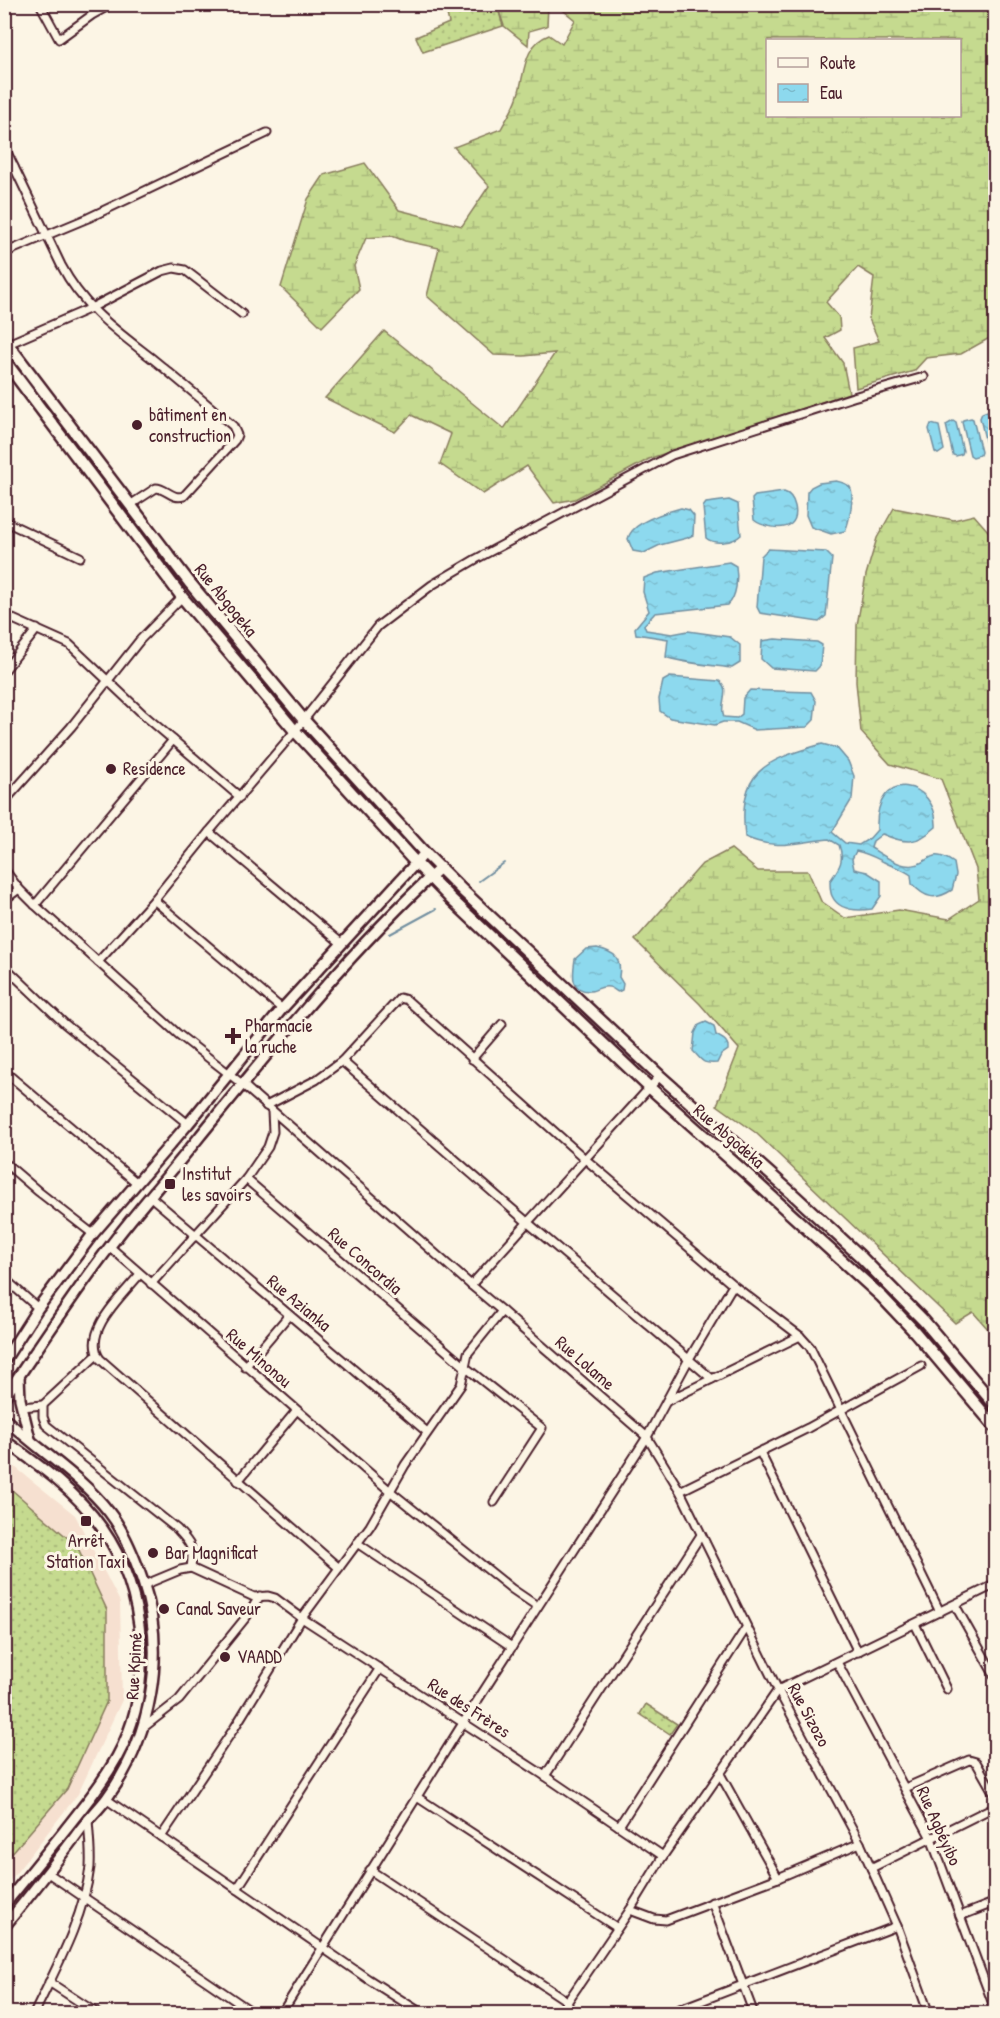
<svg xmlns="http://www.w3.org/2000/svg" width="1000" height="2018" viewBox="0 0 1000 2018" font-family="'Patrick Hand',sans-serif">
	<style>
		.built { fill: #f6e0d0 }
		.grass { fill: url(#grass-dots); stroke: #887c5d; stroke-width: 1.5 }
		.wetland { fill: url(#wetland-marsh); stroke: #887c5d; stroke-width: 1.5; fill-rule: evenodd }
		.water { fill: url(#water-ripples); stroke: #728fa0; stroke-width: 1.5 }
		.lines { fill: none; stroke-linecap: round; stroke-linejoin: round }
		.stream { stroke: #728fa0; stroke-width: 2 }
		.street-casing { stroke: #4a1f2b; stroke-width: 11 }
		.secondary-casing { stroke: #4a1f2b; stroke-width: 14 }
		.primary-casing { stroke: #4a1f2b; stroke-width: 15 }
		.street { stroke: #fcf5e5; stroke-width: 7 }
		.secondary { stroke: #fcf5e5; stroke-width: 9 }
		.primary { stroke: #fcf5e5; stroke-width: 10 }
		.poi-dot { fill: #4a1f2b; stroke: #fcf5e5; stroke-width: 2 }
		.labels { text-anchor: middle; stroke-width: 6; stroke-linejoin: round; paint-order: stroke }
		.poi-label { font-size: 18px; fill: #4a1f2b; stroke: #fcf5e5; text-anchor: start }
		.street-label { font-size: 18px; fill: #4a1f2b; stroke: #fcf5e5 }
	</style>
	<defs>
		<pattern id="grass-dots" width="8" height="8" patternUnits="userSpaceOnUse" patternTransform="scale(1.5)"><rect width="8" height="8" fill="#c5da8f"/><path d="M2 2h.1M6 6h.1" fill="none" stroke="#abbb7c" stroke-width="1.8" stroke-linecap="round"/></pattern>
		<pattern id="wetland-marsh" width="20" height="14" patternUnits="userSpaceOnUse" patternTransform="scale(1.5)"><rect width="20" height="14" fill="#c5da8f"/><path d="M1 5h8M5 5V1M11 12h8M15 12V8" fill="none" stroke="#abbb7c"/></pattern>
		<pattern id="water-ripples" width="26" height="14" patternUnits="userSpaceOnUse" patternTransform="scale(1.5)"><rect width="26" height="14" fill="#8dd9ee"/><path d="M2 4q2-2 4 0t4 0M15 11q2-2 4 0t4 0" fill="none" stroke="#7bbacc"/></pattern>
	</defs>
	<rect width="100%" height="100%" fill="#fcf5e5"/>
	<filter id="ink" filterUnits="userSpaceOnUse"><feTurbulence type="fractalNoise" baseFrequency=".0167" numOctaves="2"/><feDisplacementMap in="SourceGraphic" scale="12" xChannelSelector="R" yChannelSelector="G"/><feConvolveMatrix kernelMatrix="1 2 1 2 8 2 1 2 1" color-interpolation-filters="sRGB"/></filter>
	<g filter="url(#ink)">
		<!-- built -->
		<polygon class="built" points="5,1459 75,1515 120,1602 122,1700 78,1794 5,1887"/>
		<!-- grass -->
		<g class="grass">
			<polygon points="445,5 505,5 499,12 503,26 423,52 416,37 449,23"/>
			<polygon points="5,1484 77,1546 107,1610 107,1701 67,1789 5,1861"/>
			<polygon points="646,1704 677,1724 670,1734 640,1714"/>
		</g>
		<!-- wetland -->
		<g class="wetland">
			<path d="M505 5H995V335L961 354 926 358 914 371 856 388 853 348 879 341 869 319 874 277 858 267 826 302 839 317 840 330 825 338 843 363 849 393 651 458 575 499 554 503 527 466 483 494 440 464 451 434 411 415 395 432 325 398 384 331 504 429 555 353 524 356 494 355 427 296 439 248 405 241 392 236 366 238 354 266 359 289 322 327 281 287 308 199 324 175 365 163 399 210 462 226 489 186 454 147 501 129C506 119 515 107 518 95 525 73 523 45 549 35L562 44 575 20 559 7 548 6 547 26 529 31 528 45 504 26 499 11ZM768 40H960V116H768Z"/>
			<polygon points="894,508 954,520 974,515 995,539 995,1337 973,1312 955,1323 756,1133 717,1105 739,1049 700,1004 635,940 702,864 731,849 758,871 808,871 821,901 845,918 899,910 949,919 979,899 976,869 941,779 890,764 861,732 856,682 857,625 866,575 877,538"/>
		</g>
		<!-- water -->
		<g class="water">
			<polygon points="987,411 992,414 995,432 995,450 991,451 987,448 980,418 982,413"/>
			<polygon points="971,418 973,419 981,452 980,455 973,457 970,455 962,422 963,420"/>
			<polygon points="953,421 956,423 963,451 962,454 956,456 953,455 946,425"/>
			<polygon points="931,424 939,426 944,450 938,454 935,452 929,429"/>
			<path d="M836 481C841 482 846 483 850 487 855 495 849 523 845 531L831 534 811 527 806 515 807 492 811 487 819 483Z"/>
			<path d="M784 492C795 495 800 516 791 524 782 531 761 526 754 520L752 499 755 496Z"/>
			<path d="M729 500 738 504 741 535C733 543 714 545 706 538L703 507 706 503Z"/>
			<path d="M681 508 689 510 694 516 693 535 687 538 660 545 644 553 633 551 628 539C631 522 666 512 681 508Z"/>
			<polygon points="768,549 826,552 832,558 826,616 819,622 760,613 757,607 761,556"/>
			<path d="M729 562 736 566C738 578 737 596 728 605L655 613 644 625 646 630 672 634 688 631 730 637 740 645V663L732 668C719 666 675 662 666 657L668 639 636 634 635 628 649 611 643 592 644 578 657 573Z"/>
			<polygon points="775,639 817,642 822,645 820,666 815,671 771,668 761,659 762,641"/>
			<path d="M670 677 719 681C732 689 718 705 724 717L737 718 742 714 743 698 750 690 811 692 816 701 814 720 807 727 755 730 737 722H723L715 725 670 718 660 711 659 699 663 681Z"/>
			<path d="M822 744 837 748 848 761 854 776 852 799 832 832 845 843 859 845 870 838 877 830C874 765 938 780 936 827 916 845 906 844 882 834L873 841 871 848C881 854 893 863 905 865 929 869 927 844 954 863L956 875 952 890C935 901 925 898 912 884L911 875C902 868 893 867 884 862 874 857 867 853 856 851L852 859 854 869 867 872 881 881V896L872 909C858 911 839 911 832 896 830 892 830 885 830 881 839 868 845 861 839 845L829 839C797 842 777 851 745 837 738 771 763 761 822 744Z"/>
			<path d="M597 948C615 952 622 958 619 977L623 984 622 990 618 992C616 991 611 987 609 987 602 985 597 990 591 991 569 992 573 973 575 959L586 949Z"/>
			<path d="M706 1022 714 1026 716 1035C723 1039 729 1041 728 1050L721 1055 717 1063C701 1064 703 1061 693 1051L695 1033 699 1025Z"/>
		</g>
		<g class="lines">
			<!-- stream -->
			<g class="stream">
				<polyline points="479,881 504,863"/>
				<polyline points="390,934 436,909"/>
			</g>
			<defs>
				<g id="street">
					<polyline points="40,4 59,39 92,15 112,4"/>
					<path d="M4 146 61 265C84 309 117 331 154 360 181 382 207 404 233 426L237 435 235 440 184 496C172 500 166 488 156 488L130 505"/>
					<polyline points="4,172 14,167"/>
					<polyline points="4,253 88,218 267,133"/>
					<polyline points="8,344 91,308 162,271 174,268 185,270 242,314"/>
					<polyline points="4,521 80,557"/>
					<polyline points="4,615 69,644 144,715 240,797"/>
					<polyline points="4,671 37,629"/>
					<polyline points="4,802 71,727 140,640 182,597"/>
					<polyline points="209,832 341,943"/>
					<polyline points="4,869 19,889 35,905 178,1034 242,1084 471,1285"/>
					<polyline points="4,900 19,889"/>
					<polyline points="154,900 282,1009"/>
					<polyline points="35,905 173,740"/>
					<polyline points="98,962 154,900 209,832 295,731 378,626 432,585 476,559 672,455 853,397 924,377"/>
					<polyline points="4,966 65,1024 188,1124"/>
					<polyline points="472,1059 502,1024"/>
					<polyline points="342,1061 527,1222 712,1379"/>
					<polyline points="4,1071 137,1183"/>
					<polyline points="266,1106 316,1080 342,1061 400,998 407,1000 584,1158 733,1285 800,1336 810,1347 940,1612"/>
					<polyline points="4,1162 39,1192 93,1234"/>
					<polyline points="246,1179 464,1366 542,1428 494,1502"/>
					<polyline points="151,1197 427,1432"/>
					<polyline points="110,1247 390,1491 512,1589 537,1606"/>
					<path d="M140 1274C123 1295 81 1332 100 1359L339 1568"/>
					<polyline points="4,1278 38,1308"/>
					<polyline points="151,1284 246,1179 268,1147 273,1132 272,1112"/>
					<polyline points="502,1311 647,1437 680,1491 778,1690 860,1843 897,1926 929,2014"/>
					<path d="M97 1355 43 1405V1417L46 1425 177 1529C191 1544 194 1547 191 1568"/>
					<polyline points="245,1367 289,1315"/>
					<polyline points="667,1401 800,1336"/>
					<polyline points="22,1407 43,1405"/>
					<polyline points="760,1452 858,1652"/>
					<polyline points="238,1481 296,1411"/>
					<polyline points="680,1491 808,1428 921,1366"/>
					<polyline points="357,1543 512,1647"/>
					<polyline points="144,1585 180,1570 191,1568 254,1597 268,1596 275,1598 302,1618 545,1776 663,1856"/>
					<polyline points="955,1605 996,1678"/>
					<polyline points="915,1624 947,1689"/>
					<polyline points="837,1662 931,1838 996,2012"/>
					<polyline points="143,1728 179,1700 247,1616 260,1596"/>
					<polyline points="720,1774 778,1878"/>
					<polyline points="545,1776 701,1535"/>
					<polyline points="905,1788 969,1760 976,1762 996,1797"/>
					<polyline points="417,1797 616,1927"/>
					<polyline points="106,1799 368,1979 423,2014"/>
					<polyline points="619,1826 746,1628"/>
					<polyline points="161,1837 235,1727 302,1618 370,1526 405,1465 461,1385 468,1353 502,1311 471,1285 660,1076"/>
					<polyline points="871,1868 996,1806"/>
					<polyline points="370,1870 567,2001 571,2014"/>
					<polyline points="48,1873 255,2014"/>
					<polyline points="237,1889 380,1668"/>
					<polyline points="712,1902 754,2014"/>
					<polyline points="630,1910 654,1919 666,1920 778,1878 860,1843"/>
					<polyline points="960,1916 996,1902"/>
					<polyline points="49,1982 98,2014"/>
					<path d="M34 2014C56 1968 84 1918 90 1867 91 1852 89 1835 88 1820"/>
					<polyline points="281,2014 463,1723 647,1437 689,1359 733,1285"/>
					<polyline points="559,2014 630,1910 663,1856 778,1690 996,1584"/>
					<polyline points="667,2014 897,1926"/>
				</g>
				<g id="secondary">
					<polyline points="4,1361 38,1308 93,1234 188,1124 282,1009 425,853"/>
					<polyline points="19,1377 20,1399 30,1439"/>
					<path d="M4 1398C38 1348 71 1297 108 1249 137 1210 170 1174 200 1136 276 1043 352 949 440 868"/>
					<path d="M4 1418C38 1450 80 1475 109 1512 125 1532 135 1558 143 1582 167 1653 151 1738 107 1798 99 1809 88 1819 80 1830 56 1863 30 1895 4 1927"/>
					<path d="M4 1440C39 1465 77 1492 102 1528 147 1592 155 1688 117 1757 102 1784 83 1807 64 1831 44 1856 24 1881 4 1905"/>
				</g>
				<g id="primary">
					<polyline points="4,339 189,582 303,719 425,853 463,891 660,1076 795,1196 859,1255 924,1321 996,1406"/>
					<polyline points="4,360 182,597 295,731 415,862 451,899 649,1087 749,1176 882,1297 915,1332 996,1428"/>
				</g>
			</defs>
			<!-- street casing -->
			<use href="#street" class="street-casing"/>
			<!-- secondary casing -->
			<use href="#secondary" class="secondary-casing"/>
			<!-- primary casing -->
			<use href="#primary" class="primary-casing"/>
			<!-- street -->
			<use href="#street" class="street"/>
			<!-- secondary -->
			<use href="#secondary" class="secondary"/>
			<!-- primary -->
			<use href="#primary" class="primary"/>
		</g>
	</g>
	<!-- markers -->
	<g class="poi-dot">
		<circle cx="137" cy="425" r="6"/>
		<circle cx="111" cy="769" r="6"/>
		<path d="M230 1027h6v6h6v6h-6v6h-6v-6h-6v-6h6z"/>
		<rect x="164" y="1178" width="12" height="12" rx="3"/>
		<rect x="80" y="1515" width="12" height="12" rx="3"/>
		<circle cx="153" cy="1553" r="6"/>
		<circle cx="164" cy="1609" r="6"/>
		<circle cx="225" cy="1657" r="6"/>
	</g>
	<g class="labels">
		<!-- poi labels -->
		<g class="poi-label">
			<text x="149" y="421">bâtiment en<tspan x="149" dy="21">construction</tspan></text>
			<text x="123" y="775">Residence</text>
			<text x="245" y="1032">Pharmacie<tspan x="245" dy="21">la ruche</tspan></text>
			<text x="182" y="1180">Institut<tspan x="182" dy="21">les savoirs</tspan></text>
			<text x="86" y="1547" text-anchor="middle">Arrêt<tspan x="86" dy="21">Station Taxi</tspan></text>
			<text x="165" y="1559">Bar Magnificat</text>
			<text x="176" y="1615">Canal Saveur</text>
			<text x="237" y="1663">VAADD</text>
		</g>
		<!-- street labels -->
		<g class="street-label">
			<text transform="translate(226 600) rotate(51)" y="6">Rue Abgogeka</text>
			<text transform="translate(729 1136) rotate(41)" y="6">Rue Abgodeka</text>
			<text transform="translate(365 1261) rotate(41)" y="6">Rue Concordia</text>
			<text transform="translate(299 1303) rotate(40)" y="6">Rue Azianka</text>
			<text transform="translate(259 1358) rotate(41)" y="6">Rue Minonou</text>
			<text transform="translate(585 1363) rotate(41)" y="6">Rue Lolame</text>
			<text transform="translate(134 1666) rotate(-87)" y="6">Rue Kpimé</text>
			<text transform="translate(469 1708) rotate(33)" y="6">Rue des Frères</text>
			<text transform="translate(809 1715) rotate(62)" y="6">Rue Sizozo</text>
			<text transform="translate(939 1826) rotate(66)" y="6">Rue Agbéyibo</text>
		</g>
	</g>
	<!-- margin -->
	<rect width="1000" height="2018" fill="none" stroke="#fcf5e5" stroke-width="24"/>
	<rect x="12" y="12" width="976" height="1994" fill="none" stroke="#4a1f2b" stroke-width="2" filter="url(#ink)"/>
	<!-- legend -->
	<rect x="766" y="39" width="195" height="78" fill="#fcf5e5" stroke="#b59f9b" stroke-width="1.5"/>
	<rect x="778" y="58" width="30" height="9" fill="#fcf5e5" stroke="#b59f9b" stroke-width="1.5"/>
	<text x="820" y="69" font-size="18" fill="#4a1f2b">Route</text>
	<rect x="778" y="84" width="30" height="18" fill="url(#water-ripples)" stroke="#b59f9b" stroke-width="1.5"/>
	<text x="820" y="99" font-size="18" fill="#4a1f2b">Eau</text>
</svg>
